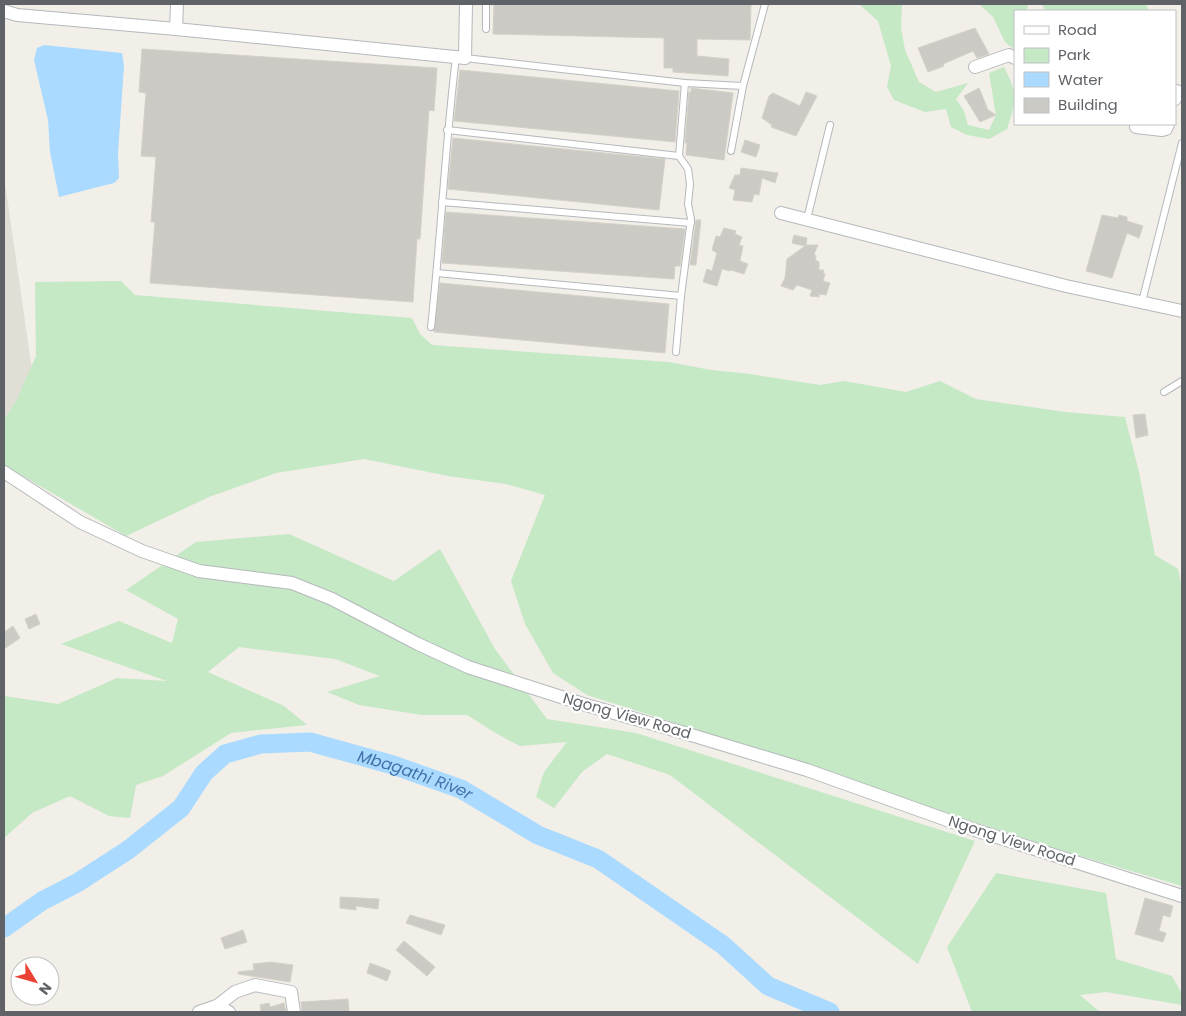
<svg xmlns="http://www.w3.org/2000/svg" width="1186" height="1016" viewBox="0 0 1186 1016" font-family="Poppins,sans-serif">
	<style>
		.education { fill: #e1ded6 }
		.green { fill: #c5e8c5 }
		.water { fill: #aadaff }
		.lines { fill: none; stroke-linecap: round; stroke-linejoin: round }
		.river { stroke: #aadaff; stroke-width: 19 }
		.building { fill: #cccac5; stroke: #d6d1c6 }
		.lane-casing { stroke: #b5b8bc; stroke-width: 8 }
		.street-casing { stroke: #b5b8bc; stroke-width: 14 }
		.lane { stroke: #fff; stroke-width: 6 }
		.street { stroke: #fff; stroke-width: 12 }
		.labels { text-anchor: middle; stroke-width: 4.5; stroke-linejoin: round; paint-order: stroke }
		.street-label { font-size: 15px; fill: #5f6368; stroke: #fff }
		.water-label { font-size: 16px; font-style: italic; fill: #4174aa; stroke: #fff }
	</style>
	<rect width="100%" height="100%" fill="#f1efe8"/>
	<!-- education -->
	<polygon class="education" points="4,176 42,439 4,433"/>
	<!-- green -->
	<g class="green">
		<path d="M859 4H902L901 28 905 50 919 82 936 92 968 83 956 99 964 111 968 125 989 130 996 115 989 73 1004 67C1018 95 1017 99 1007 129L989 139 967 135 951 127 946 109 925 112 894 100 887 87 891 66 878 21Z"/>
		<polygon points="979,4 1028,4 1027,11 1015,11 1015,50 1005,42 993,17"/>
		<polygon points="1042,4 1146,4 1149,11 1045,11"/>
		<polygon points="121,281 135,295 412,318 420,334 432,345 669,362 711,370 750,374 820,385 844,381 906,392 940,381 976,399 1065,412 1125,417 1139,472 1155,555 1178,569 1182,587 1182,886 1043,845 691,728 587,695 553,673 525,624 511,581 545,495 506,484 448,476 364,459 276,473 209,497 126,536 4,465 4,420 16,401 36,356 35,282"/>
		<polygon points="289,534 394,581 440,549 495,649 547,719 636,733 975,841 918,964 670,775 607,754 582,772 554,808 536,797 544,772 567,742 520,746 499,735 467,715 422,715 359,705 327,692 380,676 335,659 239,647 208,672 284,706 307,725 231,733 163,776 136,785 130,818 109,816 70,796 32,813 4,838 4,696 58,704 117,678 167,681 61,644 119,621 172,643 178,619 126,590 196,542"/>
		<polygon points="996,873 1106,893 1116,959 1172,976 1182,994 1182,1005 1106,992 1080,995 1100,1012 972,1012 947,947"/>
	</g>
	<!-- water -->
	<polygon class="water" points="44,45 122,53 124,66 118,153 119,178 114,183 59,197 50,152 48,120 34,60 37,48"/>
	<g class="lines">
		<!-- river -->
		<path class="river" id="s1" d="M4 928 42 901 77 883 128 850 181 808 204 773 225 754 261 744 310 742 393 765 461 789 538 835 598 859 723 945 768 986 830 1012"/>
	</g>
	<!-- building -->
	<g class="building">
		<polygon points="494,4 751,4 750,40 697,39 697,56 729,59 728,76 673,72 673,68 664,68 664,38 493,34"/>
		<polygon points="975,28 989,54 977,58 973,51 943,64 944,66 928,72 918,48"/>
		<polygon points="142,49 437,68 434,111 429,110 420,239 417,239 413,302 150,283 155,222 151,222 156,157 141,156 146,93 139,92"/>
		<polygon points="460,70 679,91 675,142 454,121"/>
		<polygon points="691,88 733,93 724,160 686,155 687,143 685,143 689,92 691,92"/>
		<polygon points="979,88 988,110 996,115 980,122 964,96"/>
		<polygon points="806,92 817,96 796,136 771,127 772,125 762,118 769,96 773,93 800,106"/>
		<polygon points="453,138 665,159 659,210 448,189"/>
		<polygon points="745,140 760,145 756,157 741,152"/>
		<polygon points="741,168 778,173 775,183 762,178 759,195 754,194 752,202 733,200 735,190 729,188 735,175 740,175"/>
		<polygon points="446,212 685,229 680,266 675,266 674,279 442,263"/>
		<polygon points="1102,215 1118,218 1119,215 1127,217 1127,221 1143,226 1139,238 1127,233 1112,278 1086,271"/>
		<polygon points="696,220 701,220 696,265 690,265"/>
		<polygon points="724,228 736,231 735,234 742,237 739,245 743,246 740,261 748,264 744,274 731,270 730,271 722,269 717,286 703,282 707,269 712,271 717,253 712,250 716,236 720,237"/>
		<polygon points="794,235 807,238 806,245 818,245 814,254 816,256 815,260 819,262 819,270 824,270 823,273 825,274 823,281 830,283 826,295 819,294 819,297 810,296 812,290 797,285 793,290 781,286 785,278 787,259 805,246 792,243"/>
		<polygon points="440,283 669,304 665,353 434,332"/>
		<polygon points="1145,414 1148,435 1136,438 1133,415"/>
		<polygon points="36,614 40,624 29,629 25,619"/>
		<polygon points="13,626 20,638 4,649 4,632"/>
		<polygon points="340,897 379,899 378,909 356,906 356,910 340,908"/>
		<polygon points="1145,898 1173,906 1170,917 1163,915 1159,931 1166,933 1163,942 1135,934"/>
		<polygon points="410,915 445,925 441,935 406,923"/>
		<polygon points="243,930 247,942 225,949 221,938"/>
		<polygon points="404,941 435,967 427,976 396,950"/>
		<polygon points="270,962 293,965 290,982 238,974 238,972 254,970 253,964"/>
		<polygon points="370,963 391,971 387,981 367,973"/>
		<polygon points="348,999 349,1012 302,1012 301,1002"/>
		<polygon points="269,1003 270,1007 284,1003 286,1012 261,1012 260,1005"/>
	</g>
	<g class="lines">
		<defs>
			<g id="lane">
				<polyline points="486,4 486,29"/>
				<polyline points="465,58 685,83 743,86 731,151"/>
				<polyline points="743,86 765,4"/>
				<polyline points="447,130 679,156"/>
				<polyline points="442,202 691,223"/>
				<polyline points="807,219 830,125"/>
				<polyline points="437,273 681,296"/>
				<polyline points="1142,302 1182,143"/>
				<path d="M431 327C441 237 445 147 456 57"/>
				<polyline points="676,352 681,296 691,219 688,204 690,184 688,169 679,156 685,83"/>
				<polyline points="1164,392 1182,381"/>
			</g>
			<g id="street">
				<polyline points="4,11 17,15 176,29 465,58 466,4"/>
				<polyline points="176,29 177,4"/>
				<polyline points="975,67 1009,55 1015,58"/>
				<polyline points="1175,99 1177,91"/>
				<polyline points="1136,127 1162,130 1166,129 1168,124"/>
				<polyline points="781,213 1066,286 1182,311"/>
				<polyline points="4,472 80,522 142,551 199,571 292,583 332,599 418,644 468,667 586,705 688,734 807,770 975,830 1182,896"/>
				<polyline points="217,1006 235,992 255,985 291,992 294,1012"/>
				<polyline points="199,1012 217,1006 229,1012"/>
			</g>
		</defs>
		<!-- lane casing -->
		<use href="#lane" class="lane-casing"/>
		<!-- street casing -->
		<use href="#street" class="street-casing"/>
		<!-- lane -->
		<use href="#lane" class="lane"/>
		<!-- street -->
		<use href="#street" class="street"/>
	</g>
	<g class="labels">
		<!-- street labels -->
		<g class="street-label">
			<text transform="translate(627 716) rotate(16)" y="5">Ngong View Road</text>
			<text transform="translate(1012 841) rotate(18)" y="5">Ngong View Road</text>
		</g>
		<!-- water labels -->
		<g class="water-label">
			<text dy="6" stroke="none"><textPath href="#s1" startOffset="481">Mbagathi River</textPath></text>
		</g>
	</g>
	<!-- border -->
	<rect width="1186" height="1016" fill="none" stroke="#5f6368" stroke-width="10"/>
	<!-- legend -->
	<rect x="1014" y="10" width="162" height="115" fill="#ffffff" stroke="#bfc1c3"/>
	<rect x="1024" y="26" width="25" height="8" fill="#ffffff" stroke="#bfc1c3"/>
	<text x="1058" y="35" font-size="15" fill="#5f6368">Road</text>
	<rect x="1024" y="48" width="25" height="15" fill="#c5e8c5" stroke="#bfc1c3"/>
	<text x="1058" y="60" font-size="15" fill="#5f6368">Park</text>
	<rect x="1024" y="72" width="25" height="15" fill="#aadaff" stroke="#bfc1c3"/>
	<text x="1058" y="85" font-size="15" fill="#5f6368">Water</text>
	<rect x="1024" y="98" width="25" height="15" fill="#cccac5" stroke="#bfc1c3"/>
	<text x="1058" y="110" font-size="15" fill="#5f6368">Building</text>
	<!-- north arrow -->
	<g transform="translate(35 981) rotate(127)"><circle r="24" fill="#ffffff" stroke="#bfc1c3"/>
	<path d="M0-4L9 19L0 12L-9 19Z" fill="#ea4335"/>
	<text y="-8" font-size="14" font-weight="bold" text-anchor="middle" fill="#5f6368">N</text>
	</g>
</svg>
